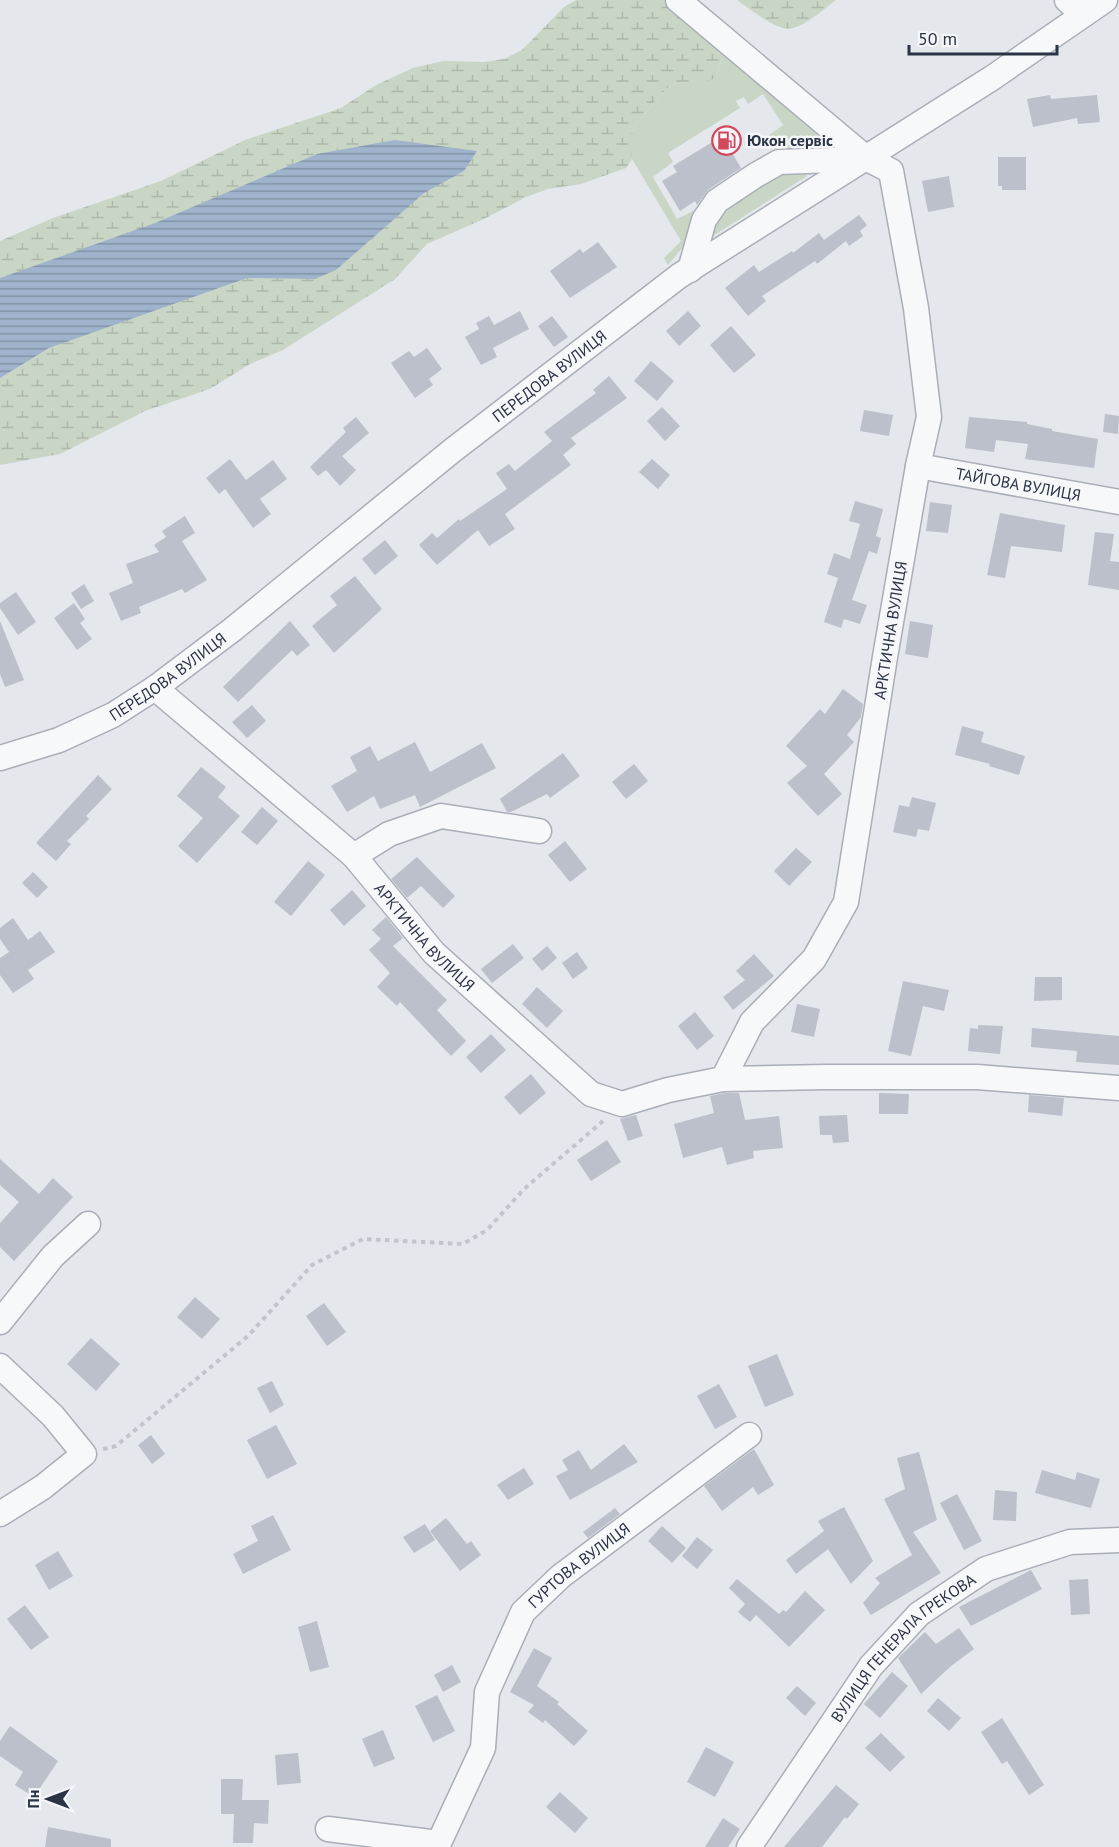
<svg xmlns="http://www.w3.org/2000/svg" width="1119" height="1847" viewBox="0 0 1119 1847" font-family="'PT Sans',sans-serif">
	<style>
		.grass { fill: #c9d6c5 }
		.wetland { fill: url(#wetland-marsh) }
		.water { fill: url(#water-rules) }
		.building { fill: #bbc0ca }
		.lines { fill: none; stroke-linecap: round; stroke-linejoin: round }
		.minor-casing { stroke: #a9aeb7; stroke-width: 27 }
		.path { stroke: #c2c5cb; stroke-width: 4; stroke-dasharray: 4.5 4.5; stroke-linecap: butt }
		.minor { stroke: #f7f8fa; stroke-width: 24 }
		.labels { text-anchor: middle; stroke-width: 5; stroke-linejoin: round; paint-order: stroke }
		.poi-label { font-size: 16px; font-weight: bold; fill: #2b3445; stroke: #f4f6f9; text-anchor: start }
		.street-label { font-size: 16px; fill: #2b3445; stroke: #f4f6f9 }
	</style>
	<defs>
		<pattern id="wetland-marsh" width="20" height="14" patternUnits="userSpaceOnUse" patternTransform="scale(1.5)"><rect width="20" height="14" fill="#c9d6c5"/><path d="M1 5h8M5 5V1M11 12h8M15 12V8" fill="none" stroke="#adb8ab"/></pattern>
		<pattern id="water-rules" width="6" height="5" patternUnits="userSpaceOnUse" patternTransform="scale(1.5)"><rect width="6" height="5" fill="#9fb4cc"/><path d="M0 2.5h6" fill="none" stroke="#8293a7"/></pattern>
	</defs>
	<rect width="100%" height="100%" fill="#e4e7ec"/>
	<!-- grass -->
	<g class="grass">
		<path d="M723 50 825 130 822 143C806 159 780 152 768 136L783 125 763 94 748 104 744 97 736 101 740 108 668 153 673 162 653 177 677 219 697 209 682 248 668 265 664 258 681 241 632 159V135L636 124 667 88 678 83 712 79 719 70Z"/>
		<path d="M800 169 807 176 713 236C707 212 746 184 767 177 777 173 789 172 800 169Z"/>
	</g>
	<!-- wetland -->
	<g class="wetland">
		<polygon points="576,0 665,0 700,28 723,50 719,70 712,80 678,83 667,88 636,124 632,135 632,159 626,168 581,184 548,189 526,197 484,219 427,244 395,279 283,350 250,364 210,389 145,411 60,454 0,465 0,241 53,218 161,181 245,140 341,108 376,85 413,68 443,61 484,62 504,59 522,50 564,7"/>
		<path d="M737 0H836C786 40 788 36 737 0Z"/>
	</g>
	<!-- water -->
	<polygon class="water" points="395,140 477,151 464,171 424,193 336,270 315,279 247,278 49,348 0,378 0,278 155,223 317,154"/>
	<!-- building -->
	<g class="building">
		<polygon points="1050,95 1051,99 1097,95 1100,122 1078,124 1077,118 1033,127 1027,99"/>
		<polygon points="722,136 741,168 709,189 697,205 695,201 680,211 662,181 677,172 673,166"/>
		<polygon points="998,157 1026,157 1026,190 1002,190 1002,186 998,186"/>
		<polygon points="949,176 954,207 928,212 922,181"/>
		<polygon points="859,215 867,225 860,231 863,236 849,246 846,241 817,264 815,261 762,296 766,301 748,316 725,288 754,265 759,272 792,251 793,253 819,233 824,240"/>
		<polygon points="598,242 617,267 570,298 550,271 580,249 583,253"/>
		<polygon points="520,311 529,329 493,348 497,357 481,365 465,337 479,329 476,323 489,316 494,325"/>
		<polygon points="688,311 701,326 679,346 666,331"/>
		<polygon points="552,316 568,337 554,347 538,326"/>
		<polygon points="731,326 756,355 734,373 710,345"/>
		<polygon points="427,348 442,369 429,379 433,385 415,398 391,363 409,351 414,357"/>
		<polygon points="651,361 674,381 657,401 634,381"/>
		<polygon points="609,376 627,398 571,438 576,444 563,455 571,465 505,514 515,529 489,546 478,530 437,565 419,545 432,533 437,538 459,519 460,521 507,489 496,473 509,464 515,471 552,441 544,432 596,393 593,390"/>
		<polygon points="662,407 680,426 665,441 647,421"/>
		<polygon points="864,410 893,415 889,436 860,431"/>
		<polygon points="1105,414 1119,416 1118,434 1103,432"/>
		<polygon points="356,417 369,433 342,456 356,470 340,486 326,470 318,476 310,467 346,432 343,428"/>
		<polygon points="969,417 1027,422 1027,424 1052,429 1052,431 1098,439 1094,468 1025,459 1028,444 996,440 994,452 965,448"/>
		<polygon points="230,459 246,480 273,460 287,479 260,499 271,514 253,528 225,489 219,494 206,478"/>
		<polygon points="652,459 670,475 658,489 639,472"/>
		<polygon points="855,501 883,509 876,536 881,538 877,554 869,551 852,600 867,605 860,624 844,619 841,628 824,622 838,578 827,574 834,553 850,559 860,524 849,521"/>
		<polygon points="930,502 952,505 948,533 926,531"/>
		<polygon points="1000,513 1065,525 1062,552 1011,546 1005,578 987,575"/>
		<polygon points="185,516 195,533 182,541 207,580 185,593 182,589 139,607 141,613 121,621 109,593 133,583 126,564 159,552 154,545 166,537 162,531"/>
		<polygon points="1095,532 1114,534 1110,561 1119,562 1119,590 1088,585"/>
		<polygon points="385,540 398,556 375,575 362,559"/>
		<polygon points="355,576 382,609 334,653 312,626 337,605 330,596"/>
		<polygon points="84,584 94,601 81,609 71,593"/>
		<polygon points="16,592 36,622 18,635 0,608 0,603"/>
		<polygon points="74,603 85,619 80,623 92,639 77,650 54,618"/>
		<polygon points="0,621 24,680 5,687 0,674"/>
		<polygon points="290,621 310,645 297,656 292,650 238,702 223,687"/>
		<polygon points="910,621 933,625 928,658 905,654"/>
		<polygon points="843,689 863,704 861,717 847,735 854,742 824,774 842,794 818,816 787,783 807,766 786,746 820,709 825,714"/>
		<polygon points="252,705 266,721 247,738 232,722"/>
		<polygon points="962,726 984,732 981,742 1025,756 1019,775 989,766 990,764 955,755"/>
		<polygon points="415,742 430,772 482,743 496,768 420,807 415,795 380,809 374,796 347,812 331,786 357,771 350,757 370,746 378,761"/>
		<polygon points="563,753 580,776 550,798 547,794 511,812 507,812 500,799"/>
		<polygon points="634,764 648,781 626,799 612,782"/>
		<polygon points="201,767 226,787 218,797 240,816 197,863 178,846 203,818 177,796"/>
		<polygon points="98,775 112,789 86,816 89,819 67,841 71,844 56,861 36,843"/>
		<polygon points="912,797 936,803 929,831 918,829 916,837 893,832 899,805 909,807"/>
		<polygon points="262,807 278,821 257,845 241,832"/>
		<polygon points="565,841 587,869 570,882 548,855"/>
		<polygon points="796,848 812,862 789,886 774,871"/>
		<polygon points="417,857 455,896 443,908 421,886 407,898 391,879"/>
		<polygon points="308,861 325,875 291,916 274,902"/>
		<polygon points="33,872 48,887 37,898 22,883"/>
		<polygon points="352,890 366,906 344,926 330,910"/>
		<polygon points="386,917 403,938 393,946 447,1000 437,1010 466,1041 451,1056 400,1002 397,1006 377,987 390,973 369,950 381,939 372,930"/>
		<polygon points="13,918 28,940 40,931 55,952 28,970 34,979 13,993 0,975 0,958 9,952 0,939 0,928"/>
		<polygon points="513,944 524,958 492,983 481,969"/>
		<polygon points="547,946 557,958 542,971 532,959"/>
		<polygon points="577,952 588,968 573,979 562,963"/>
		<polygon points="754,954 774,976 733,1010 723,997 745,980 736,971"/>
		<polygon points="1035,977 1062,977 1062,1000 1034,1001"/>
		<polygon points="903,981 949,990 944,1011 923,1006 911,1056 888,1051"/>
		<polygon points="537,987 563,1011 547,1028 522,1004"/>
		<polygon points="797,1004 820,1009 814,1037 791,1032"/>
		<polygon points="695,1012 714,1036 697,1050 678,1026"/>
		<polygon points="978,1025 1003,1026 1000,1054 968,1051 970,1028 978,1029"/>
		<polygon points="1032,1028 1119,1036 1119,1065 1076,1062 1077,1051 1031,1047"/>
		<polygon points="491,1034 506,1050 481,1073 466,1057"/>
		<polygon points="531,1074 546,1093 520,1115 504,1097"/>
		<polygon points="725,1093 739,1093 745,1120 779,1116 783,1148 753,1151 754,1158 727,1165 722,1147 683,1158 674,1124 714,1113 710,1096"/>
		<polygon points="879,1093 909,1094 908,1114 879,1114"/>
		<polygon points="1029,1095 1064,1098 1062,1116 1028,1112"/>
		<polygon points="636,1115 643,1136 628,1141 620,1119"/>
		<polygon points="847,1115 849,1142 833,1143 832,1135 820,1135 819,1116"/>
		<polygon points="607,1140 621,1162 591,1181 577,1160"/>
		<polygon points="0,1159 39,1194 53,1178 73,1197 14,1261 0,1247 0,1223 19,1202 0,1185"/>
		<polygon points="195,1297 220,1319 202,1339 177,1317"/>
		<polygon points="324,1303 346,1332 327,1346 306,1316"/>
		<polygon points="91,1338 120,1364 96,1391 67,1364"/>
		<polygon points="777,1354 794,1395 765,1407 748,1366"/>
		<polygon points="272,1381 284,1405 270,1413 257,1388"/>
		<polygon points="719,1384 737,1417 715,1429 697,1396"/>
		<polygon points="276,1425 297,1464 267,1479 247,1440"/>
		<polygon points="151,1435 165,1454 152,1464 138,1445"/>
		<polygon points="624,1444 638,1462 570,1500 556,1476 568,1470 562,1460 579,1450 591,1470"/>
		<polygon points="754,1449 774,1485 758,1495 753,1487 722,1511 704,1486"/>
		<polygon points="919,1452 937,1520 913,1532 941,1573 871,1615 863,1603 880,1583 875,1578 912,1555 884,1499 905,1489 897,1458"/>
		<polygon points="524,1468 534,1484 508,1500 497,1485"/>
		<polygon points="1042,1470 1075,1480 1077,1472 1100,1479 1091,1508 1035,1493"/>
		<polygon points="995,1490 1017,1492 1016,1521 993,1520"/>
		<polygon points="957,1494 982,1541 964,1550 940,1503"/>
		<polygon points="844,1507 873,1561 851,1584 828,1549 796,1574 786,1560 824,1531 818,1521"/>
		<polygon points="615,1508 620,1514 588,1538 583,1532"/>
		<polygon points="273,1515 291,1550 243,1574 233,1554 258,1541 251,1526"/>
		<polygon points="446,1518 467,1544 471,1541 481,1555 460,1571 430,1531"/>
		<polygon points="425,1524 435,1540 414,1553 403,1537"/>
		<polygon points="662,1526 686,1548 672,1563 648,1541"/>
		<polygon points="697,1537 713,1550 697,1569 682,1556"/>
		<polygon points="58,1551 73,1576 49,1590 35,1565"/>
		<polygon points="1031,1570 1042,1589 971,1626 959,1607"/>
		<polygon points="737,1579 779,1614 783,1610 786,1612 805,1591 825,1610 789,1647 756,1615 750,1622 738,1612 745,1604 729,1588"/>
		<polygon points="1088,1579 1090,1614 1071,1615 1069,1580"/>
		<polygon points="25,1605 49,1637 31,1650 7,1619"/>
		<polygon points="317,1621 329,1667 310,1672 298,1627"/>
		<polygon points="959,1628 974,1649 951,1666 921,1694 898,1658 925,1632 936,1644"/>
		<polygon points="534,1648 552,1658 537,1686 559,1702 557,1704 588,1731 574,1746 545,1720 543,1723 528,1712 534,1705 510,1692"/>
		<polygon points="452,1665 461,1682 443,1692 434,1675"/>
		<polygon points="892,1672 908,1686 880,1718 864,1704"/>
		<polygon points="797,1686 816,1703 805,1716 786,1698"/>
		<polygon points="437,1695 455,1731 433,1742 415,1706"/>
		<polygon points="938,1698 961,1718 949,1731 927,1711"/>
		<polygon points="1002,1718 1044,1785 1029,1795 1007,1761 1002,1764 981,1732"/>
		<polygon points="10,1726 58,1761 34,1797 15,1785 23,1772 0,1756 0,1741"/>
		<polygon points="383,1730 395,1759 374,1767 362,1739"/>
		<polygon points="881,1733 905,1757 890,1772 865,1748"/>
		<polygon points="706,1747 734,1762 715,1797 687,1782"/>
		<polygon points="298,1753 301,1783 277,1785 275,1755"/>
		<polygon points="221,1779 243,1779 242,1800 269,1800 268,1824 254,1823 253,1843 233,1843 234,1814 221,1814"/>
		<polygon points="836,1785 859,1804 847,1819 845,1817 822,1847 784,1847"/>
		<polygon points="560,1792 588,1818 575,1833 546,1807"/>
		<polygon points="723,1818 740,1829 728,1847 705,1847"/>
		<polygon points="48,1827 111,1839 111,1847 45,1847"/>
	</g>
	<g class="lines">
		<defs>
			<g id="minor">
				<polyline points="678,0 866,158 891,171 916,308 929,417 918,466 885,657 846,902 814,959 752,1022 723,1079"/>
				<polyline points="1067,0 1083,15"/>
				<polyline points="690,270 704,220 717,201 756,175 779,162 861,159"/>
				<path id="s1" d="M918 466 1119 502"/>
				<path id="s2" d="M155 688 354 856 434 953 591 1094 622 1104 668 1090 723 1079 825 1077H977L1119 1088"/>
				<path id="s3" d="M0 758 59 740 113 715 155 688 232 630 453 450 679 276 992 78 1105 0"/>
				<polyline points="354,856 389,834 441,816 539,831"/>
				<polyline points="0,1322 53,1256 88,1224"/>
				<polyline points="0,1366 53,1416 84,1454 43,1487 0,1514"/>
				<polyline points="328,1829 438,1843"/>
				<path id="s4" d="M437 1847 483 1748 487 1692 523 1612 561 1576 749 1435"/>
				<path id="s5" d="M749 1847 871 1666 919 1614 986 1569 1070 1542 1119 1540"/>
			</g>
		</defs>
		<!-- minor casing -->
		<use href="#minor" class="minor-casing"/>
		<!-- path -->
		<polyline class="path" points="103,1449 116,1446 248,1336 312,1265 363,1239 463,1244 487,1230 524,1189 603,1121"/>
		<!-- minor -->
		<use href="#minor" class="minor"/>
	</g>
	<!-- icons -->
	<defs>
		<symbol id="fuel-ring" viewBox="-11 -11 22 22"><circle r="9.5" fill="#f4f6f9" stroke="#d1495b" stroke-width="1.5"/><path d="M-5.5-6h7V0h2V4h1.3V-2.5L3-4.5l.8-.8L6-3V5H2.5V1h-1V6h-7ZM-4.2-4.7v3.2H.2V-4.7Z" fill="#d1495b"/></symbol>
	</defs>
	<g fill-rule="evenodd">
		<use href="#fuel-ring" x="710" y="124" width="33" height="33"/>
	</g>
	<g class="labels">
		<!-- poi labels -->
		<g class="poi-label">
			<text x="747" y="146">Юкон сервіс</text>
		</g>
		<!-- street labels -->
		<g class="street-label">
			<text dy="6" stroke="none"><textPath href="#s3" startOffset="674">ПЕРЕДОВА ВУЛИЦЯ</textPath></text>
			<text dy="6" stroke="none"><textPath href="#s1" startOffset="102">ТАЙГОВА ВУЛИЦЯ</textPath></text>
			<text transform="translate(890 630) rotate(-81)" y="6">АРКТИЧНА ВУЛИЦЯ</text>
			<text dy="6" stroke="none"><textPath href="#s3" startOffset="188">ПЕРЕДОВА ВУЛИЦЯ</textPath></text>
			<text dy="6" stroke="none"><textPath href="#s2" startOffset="368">АРКТИЧНА ВУЛИЦЯ</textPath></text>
			<text dy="6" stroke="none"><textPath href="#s4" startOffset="326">ГУРТОВА ВУЛИЦЯ</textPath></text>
			<text dy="6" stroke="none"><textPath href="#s5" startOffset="254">ВУЛИЦЯ ГЕНЕРАЛА ГРЕКОВА</textPath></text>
		</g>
	</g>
	<!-- north arrow -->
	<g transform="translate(48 1799) rotate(270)" stroke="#f4f6f9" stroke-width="4.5" paint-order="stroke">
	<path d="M0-4.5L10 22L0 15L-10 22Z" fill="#2b3445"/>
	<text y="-9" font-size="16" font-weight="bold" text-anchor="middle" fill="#2b3445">Пн</text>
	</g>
	<!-- scale -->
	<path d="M909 45v9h148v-9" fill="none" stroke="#2b3445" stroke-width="3"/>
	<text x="918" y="45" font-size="18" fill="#2b3445" stroke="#f4f6f9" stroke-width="4.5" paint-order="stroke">50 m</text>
</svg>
